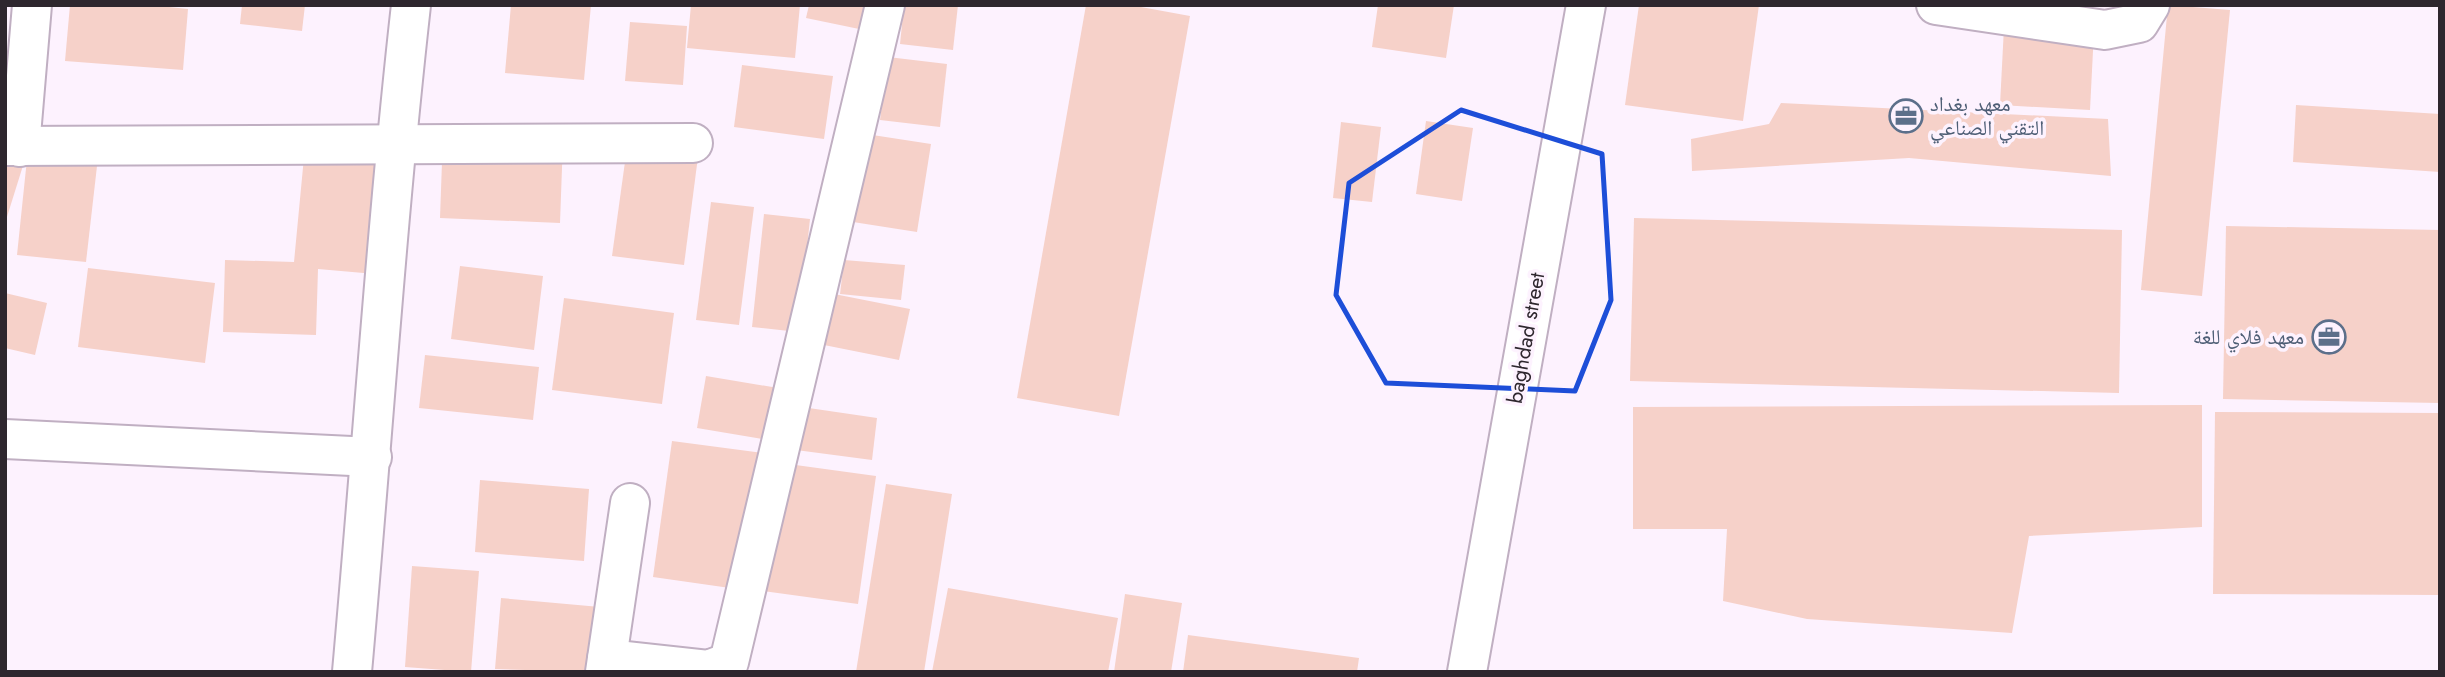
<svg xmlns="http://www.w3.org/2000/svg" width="2445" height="677" viewBox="0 0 2445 677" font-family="Jost,'Noto Naskh Arabic',sans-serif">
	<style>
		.building { fill: #f6d1c9 }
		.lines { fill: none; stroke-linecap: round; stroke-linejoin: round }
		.minor-casing { stroke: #c0afc2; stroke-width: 42 }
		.minor { stroke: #fff; stroke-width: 38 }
		.marked { fill: none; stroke: #1d4ed8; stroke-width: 5; stroke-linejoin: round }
		.labels { text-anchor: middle; stroke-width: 7; stroke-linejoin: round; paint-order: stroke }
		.service-label { font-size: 21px; fill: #4e5e75; stroke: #fdf2fe; text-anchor: start }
		.street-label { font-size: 21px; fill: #2e272e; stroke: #fdf2fe }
	</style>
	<rect width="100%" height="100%" fill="#fdf2fe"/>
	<!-- building -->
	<g class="building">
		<polygon points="70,5 150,5 188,9 183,70 65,61"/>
		<polygon points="242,5 305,5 302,31 240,24"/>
		<polygon points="511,5 591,5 584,80 505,73"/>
		<polygon points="691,5 800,5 795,58 687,48"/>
		<polygon points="809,5 870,5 864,30 806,18"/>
		<polygon points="904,5 958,5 953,50 900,44"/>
		<polygon points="1086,5 1130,5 1190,16 1119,416 1017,398"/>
		<polygon points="1378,5 1454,5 1446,58 1372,47"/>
		<polygon points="1639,5 1759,5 1743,121 1625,105"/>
		<polygon points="2168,5 2230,10 2202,296 2141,290"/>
		<polygon points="630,22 687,26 683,85 625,81"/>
		<polygon points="2004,27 2094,31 2090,110 2000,105"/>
		<polygon points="888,57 947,64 940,127 880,120"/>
		<polygon points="742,65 833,76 824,139 734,127"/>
		<polygon points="1781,103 2108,119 2111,176 1909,158 1692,171 1691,139 1769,124"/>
		<polygon points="2296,105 2440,114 2440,172 2293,162"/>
		<polygon points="1426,121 1473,128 1462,201 1416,194"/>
		<polygon points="1341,122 1381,127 1372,202 1333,198"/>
		<polygon points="443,134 563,140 560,223 440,218"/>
		<polygon points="866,134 931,144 917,232 853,222"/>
		<polygon points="628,140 699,149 684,265 612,256"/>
		<polygon points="5,154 26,156 6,220 5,220"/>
		<polygon points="304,157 386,164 375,274 318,269 316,335 223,332 225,260 294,262"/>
		<polygon points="27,159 97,166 86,262 17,255"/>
		<polygon points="711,202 754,207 739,325 696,320"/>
		<polygon points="764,214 810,219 798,332 752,327"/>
		<polygon points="1634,218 2122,230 2119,393 1630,381"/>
		<polygon points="2226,226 2440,230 2440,403 2223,399"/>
		<polygon points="844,260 905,265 901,300 840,294"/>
		<polygon points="460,266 543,276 534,350 451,339"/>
		<polygon points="88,268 215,283 205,363 78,347"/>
		<polygon points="5,293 47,303 35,355 5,348"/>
		<polygon points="829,293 910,309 899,360 819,344"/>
		<polygon points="564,298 674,313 662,404 552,390"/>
		<polygon points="425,355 539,367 533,420 419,408"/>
		<polygon points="706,376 784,389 775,441 697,428"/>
		<polygon points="2202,405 2202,527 2029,536 2012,633 1807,619 1723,601 1727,529 1633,529 1633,407"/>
		<polygon points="802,407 877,418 872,460 796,450"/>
		<polygon points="2215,412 2440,413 2440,595 2213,594"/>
		<polygon points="672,441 763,453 744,590 653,577"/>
		<polygon points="781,463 876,476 858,604 763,591"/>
		<polygon points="480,480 589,489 584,561 475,552"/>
		<polygon points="886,484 952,494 924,672 856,672"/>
		<polygon points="412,566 479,571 471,672 405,667"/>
		<polygon points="948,588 1118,618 1108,672 932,672"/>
		<polygon points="1125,594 1182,603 1171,672 1114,672"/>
		<polygon points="501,598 600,607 595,672 495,669"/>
		<polygon points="1188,635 1359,658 1357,672 1183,672"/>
	</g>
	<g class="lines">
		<defs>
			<g id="minor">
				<polyline points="1936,5 2105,30 2139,23 2150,5"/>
				<polyline points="5,146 693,143"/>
				<polyline points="20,147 32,5"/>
				<polyline points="5,439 372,457"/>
				<polyline points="607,659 708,670 729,662 885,5"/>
				<path d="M352 672C372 450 386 227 411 5"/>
				<polyline points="605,672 630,503"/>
				<polyline points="1467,672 1586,5"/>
			</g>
		</defs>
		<!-- minor casing -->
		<use href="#minor" class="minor-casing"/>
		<!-- minor -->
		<use href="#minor" class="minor"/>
	</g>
	<!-- marked area -->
	<path class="marked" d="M1461 110 1602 154 1611 300 1575 391 1386 383 1336 295 1349 183Z"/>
	<!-- icons -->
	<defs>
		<symbol id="office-ring" viewBox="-11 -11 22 22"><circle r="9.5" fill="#fdf2fe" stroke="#5c6f8a" stroke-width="1.5"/><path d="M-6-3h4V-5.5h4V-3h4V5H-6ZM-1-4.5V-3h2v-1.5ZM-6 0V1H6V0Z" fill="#5c6f8a"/></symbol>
	</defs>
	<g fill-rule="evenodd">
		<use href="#office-ring" x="1887" y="97" width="38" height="38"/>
		<use href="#office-ring" x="2310" y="318" width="38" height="38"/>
	</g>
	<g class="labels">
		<!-- service labels -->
		<g class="service-label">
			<text x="1930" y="111">معهد بغداد<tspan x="1930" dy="24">التقني الصناعي</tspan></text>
			<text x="2304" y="344" text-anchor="end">معهد فلاي للغة</text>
		</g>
		<!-- street labels -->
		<g class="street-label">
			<text transform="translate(1526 338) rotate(-80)" y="7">baghdad street</text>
		</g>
	</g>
	<!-- border -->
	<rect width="2445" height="677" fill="none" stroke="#2e272e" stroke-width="14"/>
</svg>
